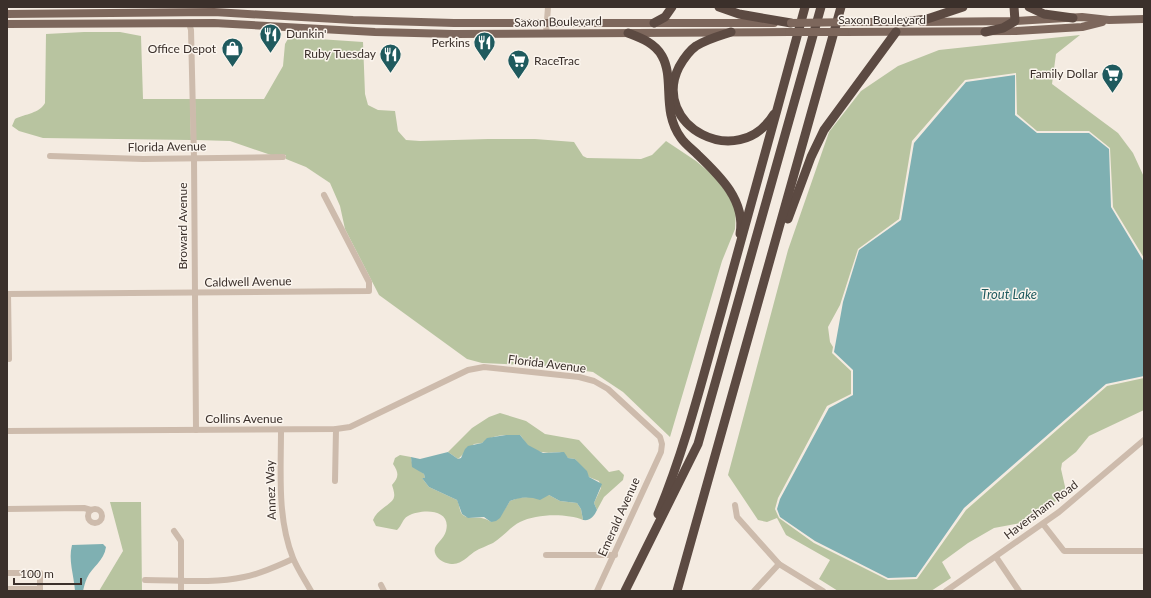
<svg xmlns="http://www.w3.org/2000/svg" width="1151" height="598" viewBox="0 0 1151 598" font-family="Lato,sans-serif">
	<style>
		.green { fill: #b8c4a0 }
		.water { fill: #7fb0b2 }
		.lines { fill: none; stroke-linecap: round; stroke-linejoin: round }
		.minor { stroke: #cdbbac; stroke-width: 6 }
		.major { stroke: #7d675c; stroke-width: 8 }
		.highway { stroke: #5c4a42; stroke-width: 9 }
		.major-bridge { stroke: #7d675c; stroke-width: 8 }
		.labels { text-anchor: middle; stroke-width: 3; stroke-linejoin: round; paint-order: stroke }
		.street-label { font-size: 12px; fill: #3b302b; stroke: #fbf5ee }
		.poi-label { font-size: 12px; fill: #3b302b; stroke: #fbf5ee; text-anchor: end }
		.water-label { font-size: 13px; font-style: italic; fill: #1f5a5e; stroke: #fbf5ee }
	</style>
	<rect width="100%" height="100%" fill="#f4ebe1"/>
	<!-- green -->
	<g class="green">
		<path d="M84 32H120L141 36 143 99H190L191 140 43 138 19 131 12 126 15 119C25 114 40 113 45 103L46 34Z"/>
		<polygon points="1080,35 1056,54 1052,84 1118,133 1133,153 1144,177 1144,258 1113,207 1110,148 1089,131 1037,131 1017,114 1016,73 965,80 912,141 899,219 858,249 840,305 828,327 830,342 833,347 832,353 851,371 851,394 827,406 778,498 775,509 779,518 814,543 888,580 917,579 966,510 1107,386 1144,378 1144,410 1089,436 1076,452 1062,463 1061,469 1066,491 1064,496 1020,523 994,528 968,543 942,562 951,578 931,591 838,591 819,579 830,560 786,535 777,518 767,522 758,520 728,475 788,250 829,132 861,91 898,66 939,50"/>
		<polygon points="289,37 363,42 365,94 368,105 378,110 395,111 398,131 406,140 420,141 488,139 535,139 574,142 583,156 587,158 641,159 652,155 666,141 696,161 715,177 728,195 736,210 735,229 722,261 670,437 623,392 593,372 547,366 482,363 467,359 379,295 345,229 340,206 330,183 306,167 286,159 286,155 271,155 230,141 196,140 195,99 264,99 283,66 285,44"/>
		<path d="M500 413 526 421 545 434 579 440 609 472 619 470 624 475 623 480 604 497 597 510 594 503 601 488 599 481 589 477 575 459 568 458 560 452C547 453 540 454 528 446 525 443 523 438 520 435 506 435 493 434 482 443L474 444 458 459 448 452 472 428 489 417Z"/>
		<path d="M400 455 411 457C412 468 417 468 424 474L425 478H422L429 487 457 500C460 505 459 512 463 515 470 521 481 514 491 522L503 512 510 501 518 498 549 495 560 501 577 503 581 509 583 520C566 513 536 514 520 522 510 527 503 537 493 543 487 546 480 548 474 552 467 557 463 563 453 564 449 564 442 562 439 559 427 546 443 543 446 531 452 508 421 509 408 516 402 519 402 526 397 530L376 526 373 520C377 509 393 504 394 497 395 494 393 488 392 485 399 477 399 473 393 464L395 458Z"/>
		<polygon points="110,502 141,502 142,591 99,591 123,551"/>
	</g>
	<!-- water -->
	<g class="water">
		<polygon points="1015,75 1015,115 1037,133 1089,133 1109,149 1111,207 1144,262 1144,376 1106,384 964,508 916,577 888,578 815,541 780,517 777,509 780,499 829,408 853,395 853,370 834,352 843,302 859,250 901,220 914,143 966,82"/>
		<path d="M506 435H520L528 445 543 453 564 452 568 458 575 459 587 471 589 477 602 484 594 503 597 510C594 516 591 521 583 520L581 509 577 503 560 501 549 495 540 500C529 496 520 497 510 501L500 518 496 521 491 522 484 517 468 518 462 514 457 500 429 487 422 478H425L424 474 412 467 411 457 420 459 448 452 458 459 461 458 465 449 468 446 482 443 487 438Z"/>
		<path d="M103 544 106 547C104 561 92 567 87 578 85 582 84 587 83 591H75C74 575 68 560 72 545Z"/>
	</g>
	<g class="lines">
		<!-- minor -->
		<g class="minor">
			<polyline points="189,23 191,30 194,158 196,430"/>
			<polyline points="546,34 548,7"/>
			<polyline points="50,156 143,159 283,157"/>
			<polyline points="7,294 369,291 369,282 324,195"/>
			<polyline points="8,294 9,359"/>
			<path d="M281 430C281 472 277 518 293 558 298 570 305 580 311 591"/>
			<polyline points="7,431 336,429 350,427 468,370 484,367 579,377 594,381 608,389 660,437 662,444 661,452 597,591"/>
			<polyline points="335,481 336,429"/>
			<polyline points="735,505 737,517 779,564 823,591"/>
			<circle cx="95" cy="516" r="7"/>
			<polyline points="7,509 84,508 91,510"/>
			<polyline points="1043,524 1064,551 1144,551"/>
			<polyline points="174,531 181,541 181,591"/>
			<polyline points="546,555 615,555"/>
			<polyline points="996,557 1019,591"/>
			<polyline points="7,573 40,573 40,591"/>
			<path d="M145 580C177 580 212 584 244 577 261 574 277 566 293 559"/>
			<polyline points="381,585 384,591"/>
			<polyline points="7,589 40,589"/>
			<polyline points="754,591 779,564"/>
			<polyline points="946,591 1059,512 1144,440"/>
		</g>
		<!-- major -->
		<g class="major">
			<polyline points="7,14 214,12 353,20 454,23 774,23"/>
			<polyline points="853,22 910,22"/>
			<polyline points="922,22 1015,21 1082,17 1109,20 1144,19"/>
			<polyline points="7,24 214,23 375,32 454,34 789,32"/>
			<polyline points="845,32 1016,31 1082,27 1102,22"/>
		</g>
		<!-- highway -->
		<g class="highway">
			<polyline points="719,7 739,14 791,23"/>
			<polyline points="1029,7 1044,14 1073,18"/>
			<polyline points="904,22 927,19 963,7"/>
			<polyline points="654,23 665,17 672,7"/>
			<path d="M731 32C719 36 707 39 696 46 689 51 684 58 679 67 650 125 738 173 774 114"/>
			<polyline points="985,32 1003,28 1015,21 1014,7"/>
			<path d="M628 33C641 38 655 43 662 56 675 79 661 111 681 138 685 144 692 149 698 155 720 176 746 201 740 234"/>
			<polyline points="788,219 811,157 824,130 896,32"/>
			<path d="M658 514C685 449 702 380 721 313 750 211 777 109 805 7"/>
			<polyline points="625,591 698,444 821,7"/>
			<path d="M677 591C731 396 787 202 841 7"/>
		</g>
		<!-- major-bridge -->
		<g class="major-bridge">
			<polyline points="791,23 853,22"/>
			<polyline points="789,32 845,32"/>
		</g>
	</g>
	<!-- icons -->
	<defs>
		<symbol id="restaurant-pin" viewBox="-11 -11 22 30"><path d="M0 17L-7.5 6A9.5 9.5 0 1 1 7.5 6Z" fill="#1f5a5e" stroke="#fbf5ee"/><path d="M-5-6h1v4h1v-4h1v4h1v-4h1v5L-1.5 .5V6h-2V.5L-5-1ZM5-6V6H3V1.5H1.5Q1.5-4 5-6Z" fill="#fff"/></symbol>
		<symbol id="shop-pin" viewBox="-11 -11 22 30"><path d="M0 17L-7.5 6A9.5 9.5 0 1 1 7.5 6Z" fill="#1f5a5e" stroke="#fbf5ee"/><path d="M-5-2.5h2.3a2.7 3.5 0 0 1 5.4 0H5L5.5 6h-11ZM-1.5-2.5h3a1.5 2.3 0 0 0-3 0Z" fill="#fff"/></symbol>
		<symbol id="supermarket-pin" viewBox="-11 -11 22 30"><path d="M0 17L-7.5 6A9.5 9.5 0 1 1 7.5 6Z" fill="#1f5a5e" stroke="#fbf5ee"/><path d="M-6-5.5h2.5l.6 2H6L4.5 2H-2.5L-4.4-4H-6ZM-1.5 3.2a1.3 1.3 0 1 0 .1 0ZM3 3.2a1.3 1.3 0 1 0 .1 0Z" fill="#fff"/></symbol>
	</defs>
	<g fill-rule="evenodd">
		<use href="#restaurant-pin" x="258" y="22" width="25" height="34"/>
		<use href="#restaurant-pin" x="472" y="30" width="25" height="34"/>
		<use href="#shop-pin" x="220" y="36" width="25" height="34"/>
		<use href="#restaurant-pin" x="378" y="42" width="25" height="34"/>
		<use href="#supermarket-pin" x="506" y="48" width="25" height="34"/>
		<use href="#supermarket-pin" x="1100" y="62" width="25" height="34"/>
	</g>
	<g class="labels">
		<!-- street labels -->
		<g class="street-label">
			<text x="882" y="24">Saxon Boulevard</text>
			<text transform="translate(558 22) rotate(-1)" y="4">Saxon Boulevard</text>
			<text transform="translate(167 147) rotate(-1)" y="4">Florida Avenue</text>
			<text transform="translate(183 226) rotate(-90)" y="4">Broward Avenue</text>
			<text transform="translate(248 282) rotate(-1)" y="4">Caldwell Avenue</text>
			<text transform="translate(547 364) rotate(7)" y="4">Florida Avenue</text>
			<text x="244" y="423">Collins Avenue</text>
			<text transform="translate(271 490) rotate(-92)" y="4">Annez Way</text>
			<text transform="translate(1041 510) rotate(-37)" y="4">Haversham Road</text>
			<text transform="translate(619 517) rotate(-66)" y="4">Emerald Avenue</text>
		</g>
		<!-- poi labels -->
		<g class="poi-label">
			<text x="286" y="38" text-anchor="start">Dunkin'</text>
			<text x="470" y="47">Perkins</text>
			<text x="216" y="53">Office Depot</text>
			<text x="376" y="58">Ruby Tuesday</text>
			<text x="534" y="65" text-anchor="start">RaceTrac</text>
			<text x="1098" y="78">Family Dollar</text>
		</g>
		<!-- water labels -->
		<g class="water-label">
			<text x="1009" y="299">Trout Lake</text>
		</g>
	</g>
	<!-- border -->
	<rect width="1151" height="598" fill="none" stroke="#3b302b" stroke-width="16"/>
	<!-- scale -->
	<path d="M14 578v6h67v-6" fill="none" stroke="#3b302b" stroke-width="2"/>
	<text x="20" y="578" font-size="12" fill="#3b302b" stroke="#fbf5ee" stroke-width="3" paint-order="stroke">100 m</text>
</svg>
